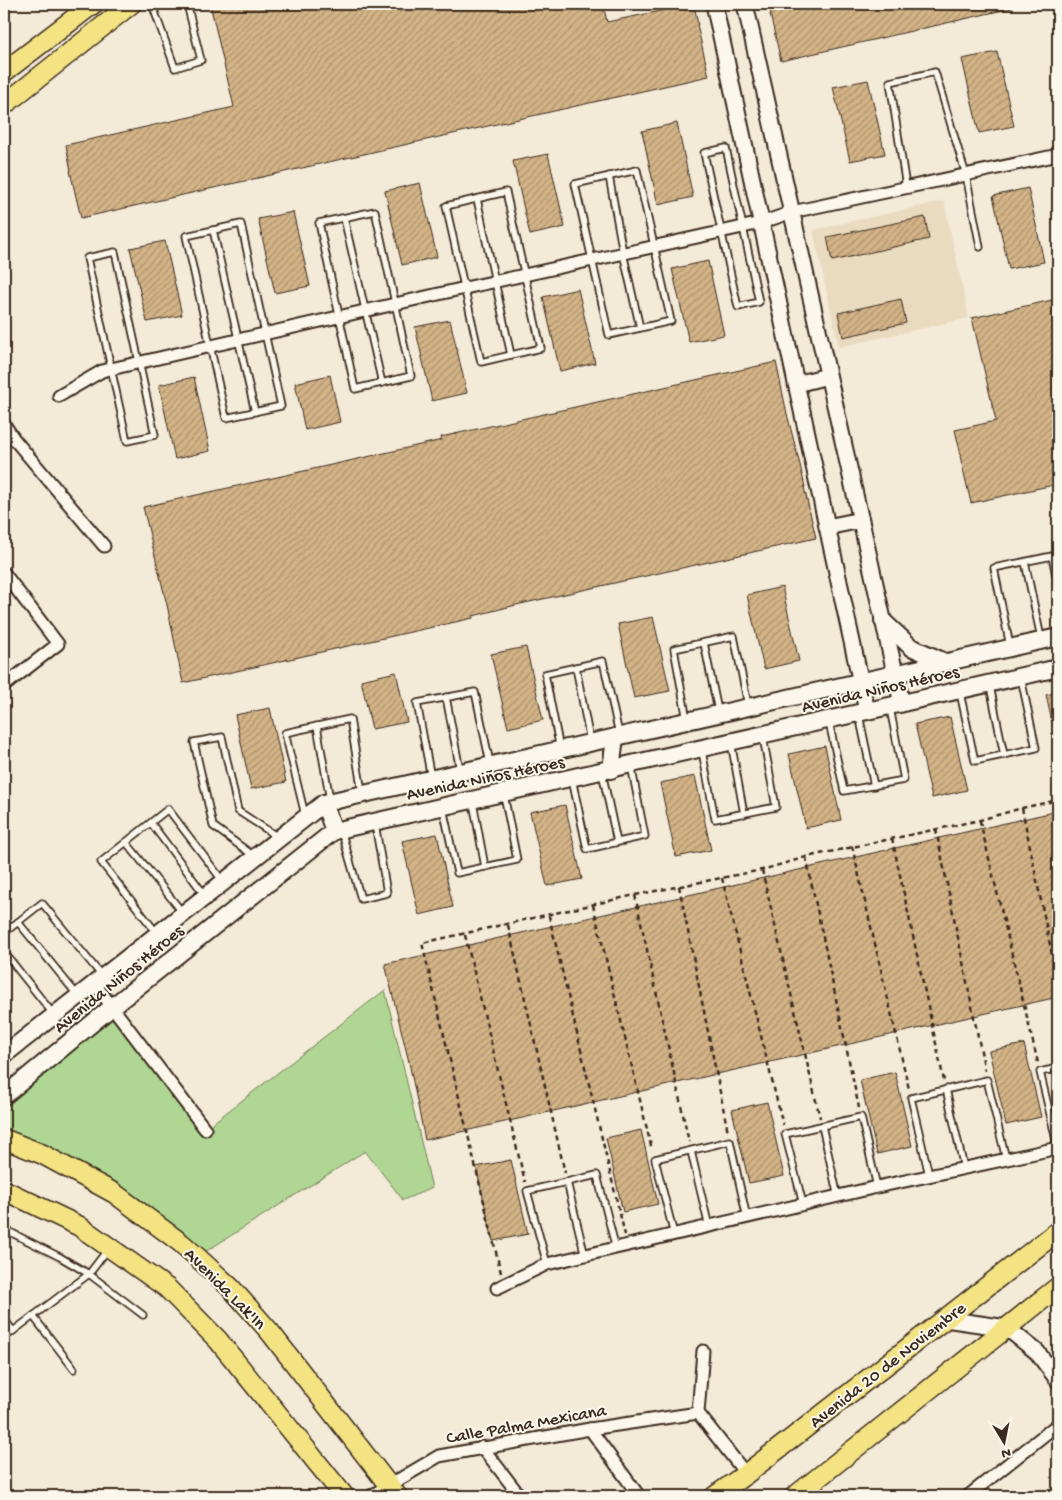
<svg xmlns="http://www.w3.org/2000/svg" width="1062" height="1500" viewBox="0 0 1062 1500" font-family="'Gochi Hand',sans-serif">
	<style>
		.built { fill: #eadac0 }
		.green { fill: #afd793; stroke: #758058 }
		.building { fill: url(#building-hatch); stroke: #3b2a1e }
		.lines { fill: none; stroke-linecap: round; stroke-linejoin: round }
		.service-casing { stroke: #3b2a1e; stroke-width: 9 }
		.minor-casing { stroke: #3b2a1e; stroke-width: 15 }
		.tertiary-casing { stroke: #3b2a1e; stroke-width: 19 }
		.secondary-casing { stroke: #3b2a1e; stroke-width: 20 }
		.primary-casing { stroke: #3b2a1e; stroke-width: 22 }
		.path { stroke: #3b2a1e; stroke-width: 2.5; stroke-dasharray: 5 4; stroke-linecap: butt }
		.service { stroke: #fbf7ec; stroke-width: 5.5 }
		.minor { stroke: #fbf7ec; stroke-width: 11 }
		.tertiary { stroke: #fbf7ec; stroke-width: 15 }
		.secondary { stroke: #fbf7ec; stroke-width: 16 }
		.primary { stroke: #f4e382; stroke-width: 19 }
		.labels { text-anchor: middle; stroke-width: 4; stroke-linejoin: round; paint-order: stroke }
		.street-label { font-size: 18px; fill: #3b2a1e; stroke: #fbf7ec }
	</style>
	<defs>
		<pattern id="building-hatch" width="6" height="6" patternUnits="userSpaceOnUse" patternTransform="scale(1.25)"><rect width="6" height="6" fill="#d4b487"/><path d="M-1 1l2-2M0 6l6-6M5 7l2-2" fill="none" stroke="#ad936e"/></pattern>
	</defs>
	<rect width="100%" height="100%" fill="#f3ead8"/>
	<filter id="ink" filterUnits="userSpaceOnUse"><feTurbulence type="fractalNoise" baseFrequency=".02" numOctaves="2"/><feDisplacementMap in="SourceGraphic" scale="10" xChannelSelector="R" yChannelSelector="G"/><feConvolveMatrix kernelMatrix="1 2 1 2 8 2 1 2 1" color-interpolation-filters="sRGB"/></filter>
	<g filter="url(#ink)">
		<!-- built -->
		<polygon class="built" points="944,201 969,318 839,347 813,230"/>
		<!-- green -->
		<polygon class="green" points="385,990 432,1188 403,1200 365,1151 197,1257 139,1212 4,1136 4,1096 112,1007 205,1129"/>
		<!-- building -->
		<g class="building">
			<polygon points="210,4 603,4 607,22 694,4 698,25 697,25 709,76 81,218 70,171 71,171 66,145 234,107"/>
			<polygon points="769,4 1011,4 1012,8 781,61 770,14 771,13"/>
			<polygon points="997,52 1014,126 979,133 962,59"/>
			<polygon points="868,80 885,154 850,161 833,87"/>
			<polygon points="677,123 693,197 658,205 642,131"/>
			<polygon points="548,154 565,227 530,235 513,161"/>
			<polygon points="420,183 437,257 402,265 385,191"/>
			<polygon points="1028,188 1044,262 1009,269 993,196"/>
			<polygon points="293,212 310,286 275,293 258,219"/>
			<polygon points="925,217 929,239 832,261 827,237"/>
			<polygon points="165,241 182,315 147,322 130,248"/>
			<polygon points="708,261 724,335 689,342 672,269"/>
			<polygon points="578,289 595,363 560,371 543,297"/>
			<polygon points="901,299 906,323 843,337 838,313"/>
			<polygon points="1052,300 1058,331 1058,484 971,503 960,456 961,455 955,430 996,421 972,318"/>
			<polygon points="450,320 467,393 432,401 415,327"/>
			<polygon points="776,362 787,414 800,465 805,487 804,487 816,538 516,605 473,616 473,618 183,683 167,605 143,507 398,450 442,440 441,437 486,427"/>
			<polygon points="330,375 340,422 305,430 295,383"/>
			<polygon points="194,377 210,451 175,459 159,385"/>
			<polygon points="782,587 799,661 764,669 747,595"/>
			<polygon points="653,617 670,691 634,698 618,624"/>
			<polygon points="526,647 543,720 508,728 491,654"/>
			<polygon points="396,672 407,722 372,729 361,680"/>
			<polygon points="1058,692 1058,730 1054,731 1046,695"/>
			<polygon points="270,708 286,782 251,789 235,715"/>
			<polygon points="950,717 967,790 932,798 915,724"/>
			<polygon points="825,746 841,820 806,828 789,754"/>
			<polygon points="695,776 711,850 676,857 660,783"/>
			<polygon points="565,805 582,879 547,886 530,812"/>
			<polygon points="1058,811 1058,997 425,1140 409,1062 385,964"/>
			<polygon points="437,834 453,907 419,915 402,841"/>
			<polygon points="1024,1044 1041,1117 1006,1125 989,1051"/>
			<polygon points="895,1072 912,1146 877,1154 860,1080"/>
			<polygon points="767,1102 784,1176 749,1183 732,1110"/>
			<polygon points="641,1130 658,1204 623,1212 606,1138"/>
			<polygon points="511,1160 528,1234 493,1241 476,1167"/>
		</g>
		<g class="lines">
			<defs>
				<g id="service">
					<polyline points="152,4 175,68 201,60 187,4"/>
					<polygon points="726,148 759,302 738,307 704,153"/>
					<polygon points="637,170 671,321 609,335 575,184"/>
					<polyline points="609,176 623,253 640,328"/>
					<polyline points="906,187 890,82 935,72 966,175 980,247"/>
					<polygon points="506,192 541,348 481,362 446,206"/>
					<polyline points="477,199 511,355"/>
					<polygon points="375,211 411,376 355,389 319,223"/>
					<polyline points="344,218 382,383"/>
					<polygon points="241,224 281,406 226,418 186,236"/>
					<polyline points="213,230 255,412"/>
					<polygon points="115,252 155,435 127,441 87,258"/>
					<polyline points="1025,562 1041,638"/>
					<polyline points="704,643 718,711"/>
					<polyline points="1010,646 994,568 1052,556 1058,585"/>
					<polyline points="576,667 590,741"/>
					<polyline points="990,686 1004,755"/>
					<polyline points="960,693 975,761 1036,748 1021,678"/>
					<polyline points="446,697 460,770"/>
					<polyline points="859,715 874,786"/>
					<polyline points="687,720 674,649 734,636 748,705"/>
					<polyline points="829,722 844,791 904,780 890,708"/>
					<polyline points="317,726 330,800"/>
					<polyline points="731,742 744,814"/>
					<polyline points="560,749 545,674 603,661 619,734"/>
					<polyline points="702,751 715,819 776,807 763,737"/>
					<polyline points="602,772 617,842"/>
					<polyline points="431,778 417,703 475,692 490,763"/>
					<polyline points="572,779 587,849 645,836 631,765"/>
					<polyline points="473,802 485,867"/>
					<polyline points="443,808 457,873 517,860 504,795"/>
					<polyline points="305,815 285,733 350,719 362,792"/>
					<polyline points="151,823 204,894"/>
					<polyline points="341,830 361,899 387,893 375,824"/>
					<polyline points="126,842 183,913"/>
					<polyline points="254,856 213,826 194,742 222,737 238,811 278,837"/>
					<polyline points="18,922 78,996"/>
					<polyline points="156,932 101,862 168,809 222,880"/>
					<polyline points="4,933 42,903 102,976"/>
					<polyline points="4,952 54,1015"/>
					<polyline points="946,1089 964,1168"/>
					<polyline points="822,1126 838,1197"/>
					<polyline points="1058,1148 1040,1072 1058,1068"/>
					<polyline points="691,1151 709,1227"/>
					<polyline points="929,1175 911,1098 987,1080 1006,1159"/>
					<polyline points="567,1182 585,1256"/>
					<polyline points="803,1204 785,1134 861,1117 877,1187"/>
					<polyline points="4,1229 60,1257 89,1274 143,1315"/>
					<polyline points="674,1235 655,1159 730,1141 747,1218"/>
					<polyline points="547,1264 527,1191 597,1175 616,1249"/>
					<polyline points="33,1316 74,1369"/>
					<polyline points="4,1319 13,1331"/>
					<polyline points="4,1338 89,1274 108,1249"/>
				</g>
				<g id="minor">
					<polyline points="59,396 102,371 465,288 761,223 792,212 1058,155"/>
					<polyline points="4,424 14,439 104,546"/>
					<polyline points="4,573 58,644 4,686"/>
					<polyline points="94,983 205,1129"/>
					<polyline points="497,1288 547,1264 877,1187 1058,1148"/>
					<polyline points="703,1351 698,1413 746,1474"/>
					<polyline points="590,1429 639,1496"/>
					<polyline points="482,1447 520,1496"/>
					<polyline points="371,1496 439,1456 590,1429 698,1413"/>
					<polyline points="968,1496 1058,1424"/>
				</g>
				<g id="tertiary">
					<polyline points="714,4 867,711"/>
					<polyline points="745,4 902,704"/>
					<polyline points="796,384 828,376"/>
					<polyline points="827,527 861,520"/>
					<polyline points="945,1319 1007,1328 1037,1352 1058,1380"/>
				</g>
				<g id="secondary">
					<polyline points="883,621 911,647 945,662"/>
					<polyline points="611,770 615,737"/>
					<polyline points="324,803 334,831"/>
					<polyline points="4,1055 324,803 1058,637"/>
					<polyline points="4,1096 112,1007 334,831 1058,668"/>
				</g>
				<g id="primary">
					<polyline points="4,72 93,4"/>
					<polyline points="4,105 131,4"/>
					<polyline points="4,1139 42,1154 114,1193 181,1243 197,1257 231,1288 270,1332 397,1496"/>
					<polyline points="4,1190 79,1226 167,1288 218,1340 344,1496"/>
					<polyline points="715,1496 746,1474 1058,1231"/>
					<polyline points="795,1496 1058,1287"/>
				</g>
			</defs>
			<!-- service casing -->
			<use href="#service" class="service-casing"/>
			<!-- minor casing -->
			<use href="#minor" class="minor-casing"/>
			<!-- tertiary casing -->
			<use href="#tertiary" class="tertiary-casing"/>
			<!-- secondary casing -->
			<use href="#secondary" class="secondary-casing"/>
			<!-- primary casing -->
			<use href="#primary" class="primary-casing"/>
			<!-- path -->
			<g class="path">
				<polyline points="1022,808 1058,984"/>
				<polyline points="980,821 1038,1063"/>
				<polyline points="936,829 985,1071"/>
				<polyline points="892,838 944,1081"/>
				<polyline points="852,846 909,1089"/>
				<polyline points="806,857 859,1108"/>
				<polyline points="762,870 820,1118"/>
				<polyline points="722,878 783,1125"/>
				<polyline points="679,886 728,1132"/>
				<polyline points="635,895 689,1142"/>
				<polyline points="593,905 652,1150"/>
				<polyline points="549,916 625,1235"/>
				<polyline points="508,925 565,1173"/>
				<polyline points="465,935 525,1182"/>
				<polyline points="501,1273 422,943 635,895 762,870 806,857 980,820 1022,808 1058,800"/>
			</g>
			<!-- service -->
			<use href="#service" class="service"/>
			<!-- minor -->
			<use href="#minor" class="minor"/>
			<!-- tertiary -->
			<use href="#tertiary" class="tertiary"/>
			<!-- secondary -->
			<use href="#secondary" class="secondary"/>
			<!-- primary -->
			<use href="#primary" class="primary"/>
		</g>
	</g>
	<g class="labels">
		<!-- street labels -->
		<g class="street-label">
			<text transform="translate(880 688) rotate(-13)" y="6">Avenida Niños Héroes</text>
			<text transform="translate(485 777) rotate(-12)" y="6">Avenida Niños Héroes</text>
			<text transform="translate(118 978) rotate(-39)" y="6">Avenida Niños Héroes</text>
			<text transform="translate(226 1288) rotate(45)" y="6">Avenida Lak'In</text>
			<text transform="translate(887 1364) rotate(-38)" y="6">Avenida 20 de Noviembre</text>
			<text transform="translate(526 1423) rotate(-10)" y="6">Calle Palma Mexicana</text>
		</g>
	</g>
	<!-- margin -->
	<rect width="1062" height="1500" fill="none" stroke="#fbf7ec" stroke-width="20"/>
	<rect x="10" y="10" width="1042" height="1480" fill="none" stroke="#3b2a1e" stroke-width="2" filter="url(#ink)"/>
	<!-- north arrow -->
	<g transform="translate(1004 1442) rotate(170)" stroke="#fbf7ec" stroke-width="4" paint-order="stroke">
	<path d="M0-4L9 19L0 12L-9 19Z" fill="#3b2a1e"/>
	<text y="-8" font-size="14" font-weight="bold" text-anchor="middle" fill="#3b2a1e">N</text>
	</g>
</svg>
